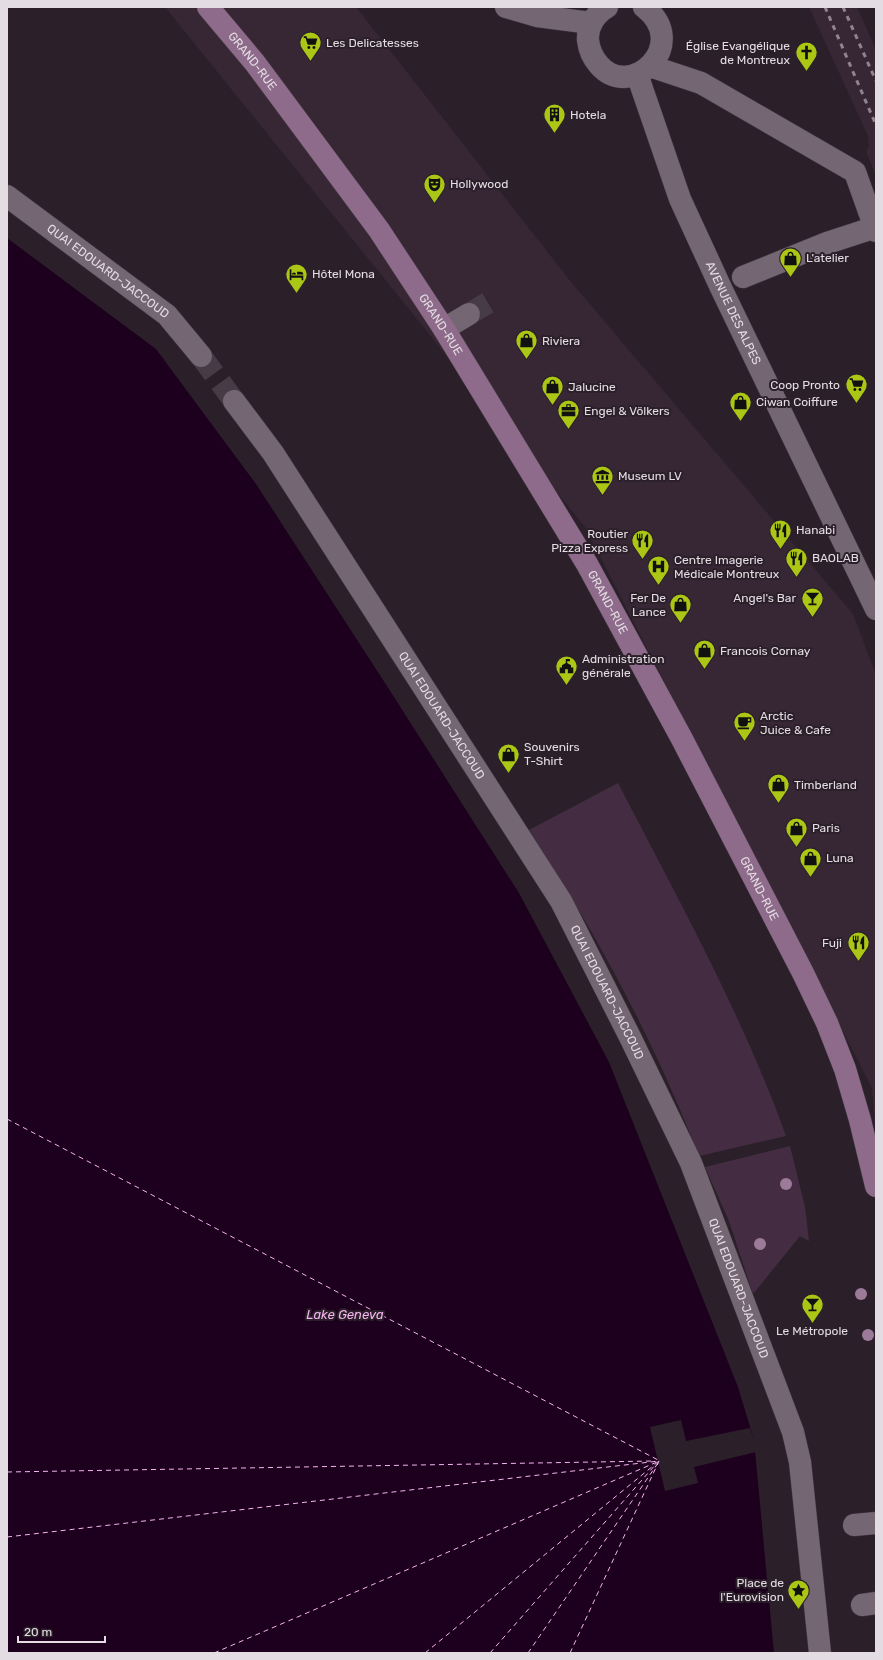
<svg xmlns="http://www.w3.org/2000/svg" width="883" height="1660" viewBox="0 0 883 1660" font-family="Rubik,sans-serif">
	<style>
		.built { fill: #372735 }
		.green { fill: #442d42 }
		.water { fill: #1d001d }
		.pier { fill: #2b202a }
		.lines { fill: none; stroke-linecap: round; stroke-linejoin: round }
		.ferry { stroke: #f6b5f1; stroke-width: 1; stroke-dasharray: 5 4; stroke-linecap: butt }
		.minor-tunnel { stroke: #473c46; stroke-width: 22; stroke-dasharray: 22 11; stroke-linecap: butt }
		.minor-casing { stroke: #453c44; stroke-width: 23 }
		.major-casing { stroke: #453c44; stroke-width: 23 }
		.minor { stroke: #746672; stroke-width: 22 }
		.major { stroke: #8e6b8b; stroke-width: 22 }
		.rail { stroke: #8e848d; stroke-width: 3; stroke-dasharray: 5 5; stroke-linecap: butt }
		.tree { fill: #9c7a99 }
		.labels { text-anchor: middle; stroke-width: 4; stroke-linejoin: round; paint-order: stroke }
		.poi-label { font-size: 12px; fill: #e4dce3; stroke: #2b202a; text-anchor: start }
		.street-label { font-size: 12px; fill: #e4dce3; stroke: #2b202a }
		.water-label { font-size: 13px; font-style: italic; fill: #f6b5f1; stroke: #2b202a }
	</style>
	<rect width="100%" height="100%" fill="#2b202a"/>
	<!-- built -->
	<g class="built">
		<polygon points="165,7 356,7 571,282 853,614 876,675 876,1139 872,1088 585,527"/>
		<polygon points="809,7 857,7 876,50 876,176 866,151 869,147 868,136"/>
	</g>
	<!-- green -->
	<g class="green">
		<path d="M618 783C678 899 742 1014 786 1136L699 1156C671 1084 638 1015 600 947 578 907 552 869 529 830Z"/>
		<polygon points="790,1146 805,1207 809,1241 800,1236 753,1294 729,1221 705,1167"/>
	</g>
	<!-- water -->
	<polygon class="water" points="7,238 156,349 256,484 387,686 519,893 609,1062 738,1387 754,1440 774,1653 7,1653"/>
	<!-- pier -->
	<polygon class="pier" points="681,1420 686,1441 750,1428 754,1440 756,1452 694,1467 698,1483 665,1491 650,1427"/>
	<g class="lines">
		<!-- ferry -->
		<g class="ferry">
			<polyline points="7,1119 660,1461"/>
			<polyline points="7,1472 653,1461"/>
			<polyline points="7,1537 659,1461"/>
			<polyline points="214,1653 657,1462"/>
			<polyline points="425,1653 659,1461"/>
			<polyline points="490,1653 656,1464"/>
			<polyline points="528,1653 658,1463"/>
			<polyline points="570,1653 659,1461"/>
		</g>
		<!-- minor-tunnel -->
		<g class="minor-tunnel">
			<polyline points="469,314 491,301"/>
			<polyline points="201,356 234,401"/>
		</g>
		<defs>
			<g id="minor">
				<polyline points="506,7 537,16 591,23"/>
				<path d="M607 7C595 14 587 27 588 40 589 50 592 57 599 65 631 102 692 44 644 7"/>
				<polyline points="650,66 701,83 855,172 876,231"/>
				<path id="s1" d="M637 74 680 199 721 288 876 609"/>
				<path id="s2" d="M7 196 167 315 201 356"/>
				<polyline points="743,277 827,243 876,227"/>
				<polyline points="444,329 469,314"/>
				<path id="s3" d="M234 401 273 453 561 901 630 1037 691 1163 793 1432 800 1462 820 1653"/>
				<polyline points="854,1525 876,1523"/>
				<polyline points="862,1605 876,1603"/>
			</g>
			<g id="major">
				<path id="s4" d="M208 7 255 63 379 230 444 329 587 564 682 739 803 973 827 1023 845 1069 860 1120 876 1186"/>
			</g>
		</defs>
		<!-- minor casing -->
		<use href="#minor" class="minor-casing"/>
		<!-- major casing -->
		<use href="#major" class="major-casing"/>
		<!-- minor -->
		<use href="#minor" class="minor"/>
		<!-- major -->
		<use href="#major" class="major"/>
		<!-- rail -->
		<g class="rail">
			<polyline points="825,7 876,125"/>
			<polyline points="843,7 876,81"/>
		</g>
	</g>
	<!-- trees -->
	<g class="tree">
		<circle cx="786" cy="1184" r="6"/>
		<circle cx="760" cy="1244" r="6"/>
		<circle cx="861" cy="1294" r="6"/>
		<circle cx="868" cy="1335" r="6"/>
	</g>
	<!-- icons -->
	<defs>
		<symbol id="supermarket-pin" viewBox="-11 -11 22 30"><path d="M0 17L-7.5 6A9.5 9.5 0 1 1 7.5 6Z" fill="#abc615" stroke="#2b202a"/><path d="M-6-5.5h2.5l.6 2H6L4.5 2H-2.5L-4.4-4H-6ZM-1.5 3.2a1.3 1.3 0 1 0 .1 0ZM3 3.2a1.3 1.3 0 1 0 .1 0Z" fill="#111"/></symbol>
		<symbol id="church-pin" viewBox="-11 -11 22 30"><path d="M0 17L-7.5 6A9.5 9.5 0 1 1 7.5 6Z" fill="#abc615" stroke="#2b202a"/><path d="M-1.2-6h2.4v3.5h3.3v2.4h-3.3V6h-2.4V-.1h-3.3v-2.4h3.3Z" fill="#111"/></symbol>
		<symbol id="building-pin" viewBox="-11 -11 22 30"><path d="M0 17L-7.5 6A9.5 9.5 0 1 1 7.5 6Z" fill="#abc615" stroke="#2b202a"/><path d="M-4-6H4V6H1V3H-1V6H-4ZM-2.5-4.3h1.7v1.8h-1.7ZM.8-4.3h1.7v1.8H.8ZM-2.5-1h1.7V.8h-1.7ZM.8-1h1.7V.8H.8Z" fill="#111"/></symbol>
		<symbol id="theatre-pin" viewBox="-11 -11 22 30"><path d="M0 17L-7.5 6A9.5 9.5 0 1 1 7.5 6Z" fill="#abc615" stroke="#2b202a"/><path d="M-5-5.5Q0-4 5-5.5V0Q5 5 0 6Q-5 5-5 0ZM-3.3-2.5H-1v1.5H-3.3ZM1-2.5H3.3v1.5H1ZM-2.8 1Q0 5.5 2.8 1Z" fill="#111"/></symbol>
		<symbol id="shop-pin" viewBox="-11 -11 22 30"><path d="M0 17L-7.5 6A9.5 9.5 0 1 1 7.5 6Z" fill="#abc615" stroke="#2b202a"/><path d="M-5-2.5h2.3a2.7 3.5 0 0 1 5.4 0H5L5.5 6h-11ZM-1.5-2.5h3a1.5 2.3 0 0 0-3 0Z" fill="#111"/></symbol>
		<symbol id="hotel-pin" viewBox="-11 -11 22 30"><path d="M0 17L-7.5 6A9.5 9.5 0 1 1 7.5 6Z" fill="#abc615" stroke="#2b202a"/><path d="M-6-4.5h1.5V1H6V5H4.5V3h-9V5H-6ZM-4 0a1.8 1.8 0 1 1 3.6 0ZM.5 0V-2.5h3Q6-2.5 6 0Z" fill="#111"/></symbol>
		<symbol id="office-pin" viewBox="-11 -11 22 30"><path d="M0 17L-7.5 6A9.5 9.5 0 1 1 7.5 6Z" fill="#abc615" stroke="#2b202a"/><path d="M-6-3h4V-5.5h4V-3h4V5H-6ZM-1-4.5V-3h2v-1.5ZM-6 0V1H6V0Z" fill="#111"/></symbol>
		<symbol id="museum-pin" viewBox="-11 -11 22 30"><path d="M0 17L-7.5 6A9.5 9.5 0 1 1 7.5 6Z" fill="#abc615" stroke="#2b202a"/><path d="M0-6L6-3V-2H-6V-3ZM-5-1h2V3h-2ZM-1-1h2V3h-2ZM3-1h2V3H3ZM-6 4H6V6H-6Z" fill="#111"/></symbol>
		<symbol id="restaurant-pin" viewBox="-11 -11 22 30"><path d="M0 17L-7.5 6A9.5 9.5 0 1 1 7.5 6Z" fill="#abc615" stroke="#2b202a"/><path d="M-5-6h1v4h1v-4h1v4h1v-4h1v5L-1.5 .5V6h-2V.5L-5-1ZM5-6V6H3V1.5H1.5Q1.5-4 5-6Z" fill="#111"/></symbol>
		<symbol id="hospital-pin" viewBox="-11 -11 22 30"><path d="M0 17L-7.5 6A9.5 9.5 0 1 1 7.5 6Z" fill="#abc615" stroke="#2b202a"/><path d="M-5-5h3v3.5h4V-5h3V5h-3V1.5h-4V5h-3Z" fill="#111"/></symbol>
		<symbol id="bar-pin" viewBox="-11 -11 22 30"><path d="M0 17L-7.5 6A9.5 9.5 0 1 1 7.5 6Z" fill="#abc615" stroke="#2b202a"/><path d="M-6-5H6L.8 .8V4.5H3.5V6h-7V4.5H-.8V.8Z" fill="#111"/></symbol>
		<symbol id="civic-pin" viewBox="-11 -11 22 30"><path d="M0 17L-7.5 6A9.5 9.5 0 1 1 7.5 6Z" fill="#abc615" stroke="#2b202a"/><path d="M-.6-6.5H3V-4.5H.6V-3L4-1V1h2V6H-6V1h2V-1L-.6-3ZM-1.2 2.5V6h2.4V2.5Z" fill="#111"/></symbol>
		<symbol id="cafe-pin" viewBox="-11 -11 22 30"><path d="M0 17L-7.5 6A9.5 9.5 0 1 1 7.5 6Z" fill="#abc615" stroke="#2b202a"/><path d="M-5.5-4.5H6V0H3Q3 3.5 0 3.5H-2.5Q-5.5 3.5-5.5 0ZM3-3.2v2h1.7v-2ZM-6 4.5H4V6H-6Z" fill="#111"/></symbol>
		<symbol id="sight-pin" viewBox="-11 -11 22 30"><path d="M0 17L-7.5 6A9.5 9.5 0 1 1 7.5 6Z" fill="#abc615" stroke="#2b202a"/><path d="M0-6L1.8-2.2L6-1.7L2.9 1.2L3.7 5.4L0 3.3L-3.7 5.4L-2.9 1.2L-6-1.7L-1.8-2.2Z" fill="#111"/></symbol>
	</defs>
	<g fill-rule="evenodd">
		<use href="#supermarket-pin" x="298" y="30" width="25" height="34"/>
		<use href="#church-pin" x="794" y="40" width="25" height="34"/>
		<use href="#building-pin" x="542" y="102" width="25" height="34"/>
		<use href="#theatre-pin" x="422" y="172" width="25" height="34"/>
		<use href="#shop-pin" x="778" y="246" width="25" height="34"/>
		<use href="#hotel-pin" x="284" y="262" width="25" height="34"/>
		<use href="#shop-pin" x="514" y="328" width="25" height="34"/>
		<use href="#supermarket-pin" x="844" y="372" width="25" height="34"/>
		<use href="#shop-pin" x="540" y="374" width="25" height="34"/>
		<use href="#shop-pin" x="728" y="390" width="25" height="34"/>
		<use href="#office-pin" x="556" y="398" width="25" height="34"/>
		<use href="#museum-pin" x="590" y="464" width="25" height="34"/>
		<use href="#restaurant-pin" x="768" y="518" width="25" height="34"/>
		<use href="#restaurant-pin" x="630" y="528" width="25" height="34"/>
		<use href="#restaurant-pin" x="784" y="546" width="25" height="34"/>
		<use href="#hospital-pin" x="646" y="554" width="25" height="34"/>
		<use href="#bar-pin" x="800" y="586" width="25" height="34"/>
		<use href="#shop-pin" x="668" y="592" width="25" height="34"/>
		<use href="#shop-pin" x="692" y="638" width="25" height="34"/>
		<use href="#civic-pin" x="554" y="654" width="25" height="34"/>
		<use href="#cafe-pin" x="732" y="710" width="25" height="34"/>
		<use href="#shop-pin" x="496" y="742" width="25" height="34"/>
		<use href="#shop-pin" x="766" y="772" width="25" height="34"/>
		<use href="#shop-pin" x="784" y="816" width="25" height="34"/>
		<use href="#shop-pin" x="798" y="846" width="25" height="34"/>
		<use href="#restaurant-pin" x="846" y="930" width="25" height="34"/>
		<use href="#bar-pin" x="800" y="1292" width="25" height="34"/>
		<use href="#sight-pin" x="786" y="1578" width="25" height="34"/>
	</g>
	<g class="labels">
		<!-- poi labels -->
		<g class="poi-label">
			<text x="326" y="47">Les Delicatesses</text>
			<text x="790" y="50" text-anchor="end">Église Evangélique<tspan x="790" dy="14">de Montreux</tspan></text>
			<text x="570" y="119">Hotela</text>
			<text x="450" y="188">Hollywood</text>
			<text x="806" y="262">L'atelier</text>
			<text x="312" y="278">Hôtel Mona</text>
			<text x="542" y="345">Riviera</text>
			<text x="840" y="389" text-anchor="end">Coop Pronto</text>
			<text x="568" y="391">Jalucine</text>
			<text x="756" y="406">Ciwan Coiffure</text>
			<text x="584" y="415">Engel &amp; Völkers</text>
			<text x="618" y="480">Museum LV</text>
			<text x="796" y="534">Hanabi</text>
			<text x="628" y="538" text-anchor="end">Routier<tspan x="628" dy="14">Pizza Express</tspan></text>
			<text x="812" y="562">BAOLAB</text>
			<text x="674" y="564">Centre Imagerie<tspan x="674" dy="14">Médicale Montreux</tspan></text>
			<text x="666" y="602" text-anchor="end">Fer De<tspan x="666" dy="14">Lance</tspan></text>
			<text x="796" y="602" text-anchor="end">Angel's Bar</text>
			<text x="720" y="655">Francois Cornay</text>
			<text x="582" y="663">Administration<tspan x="582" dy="14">générale</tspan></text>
			<text x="760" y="720">Arctic<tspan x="760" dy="14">Juice &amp; Cafe</tspan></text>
			<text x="524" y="751">Souvenirs<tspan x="524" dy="14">T-Shirt</tspan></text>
			<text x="794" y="789">Timberland</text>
			<text x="812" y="832">Paris</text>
			<text x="826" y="862">Luna</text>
			<text x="842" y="947" text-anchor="end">Fuji</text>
			<text x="812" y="1335" text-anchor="middle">Le Métropole</text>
			<text x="784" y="1587" text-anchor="end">Place de<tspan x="784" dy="14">l'Eurovision</tspan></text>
		</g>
		<!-- street labels -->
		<g class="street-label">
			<text dy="4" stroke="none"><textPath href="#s4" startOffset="70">GRAND-RUE</textPath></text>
			<text dy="4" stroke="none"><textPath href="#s2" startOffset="126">QUAI EDOUARD-JACCOUD</textPath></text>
			<text dy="4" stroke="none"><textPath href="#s1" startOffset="258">AVENUE DES ALPES</textPath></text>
			<text dy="4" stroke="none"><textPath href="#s4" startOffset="394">GRAND-RUE</textPath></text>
			<text dy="4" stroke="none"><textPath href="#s4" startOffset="718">GRAND-RUE</textPath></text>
			<text dy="4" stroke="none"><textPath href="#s3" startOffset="377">QUAI EDOUARD-JACCOUD</textPath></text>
			<text dy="4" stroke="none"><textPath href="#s4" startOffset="1042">GRAND-RUE</textPath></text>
			<text dy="4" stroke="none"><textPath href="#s3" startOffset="700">QUAI EDOUARD-JACCOUD</textPath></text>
			<text dy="4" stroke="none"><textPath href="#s3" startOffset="1024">QUAI EDOUARD-JACCOUD</textPath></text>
		</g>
		<!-- water labels -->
		<g class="water-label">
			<text x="345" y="1319">Lake Geneva</text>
		</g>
	</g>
	<!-- border -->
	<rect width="883" height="1660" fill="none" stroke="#e4dce3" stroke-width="16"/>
	<!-- scale -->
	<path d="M18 1636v6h87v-6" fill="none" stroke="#e4dce3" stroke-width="2"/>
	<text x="24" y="1636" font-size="12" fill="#e4dce3" stroke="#2b202a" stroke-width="3" paint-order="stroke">20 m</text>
</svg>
